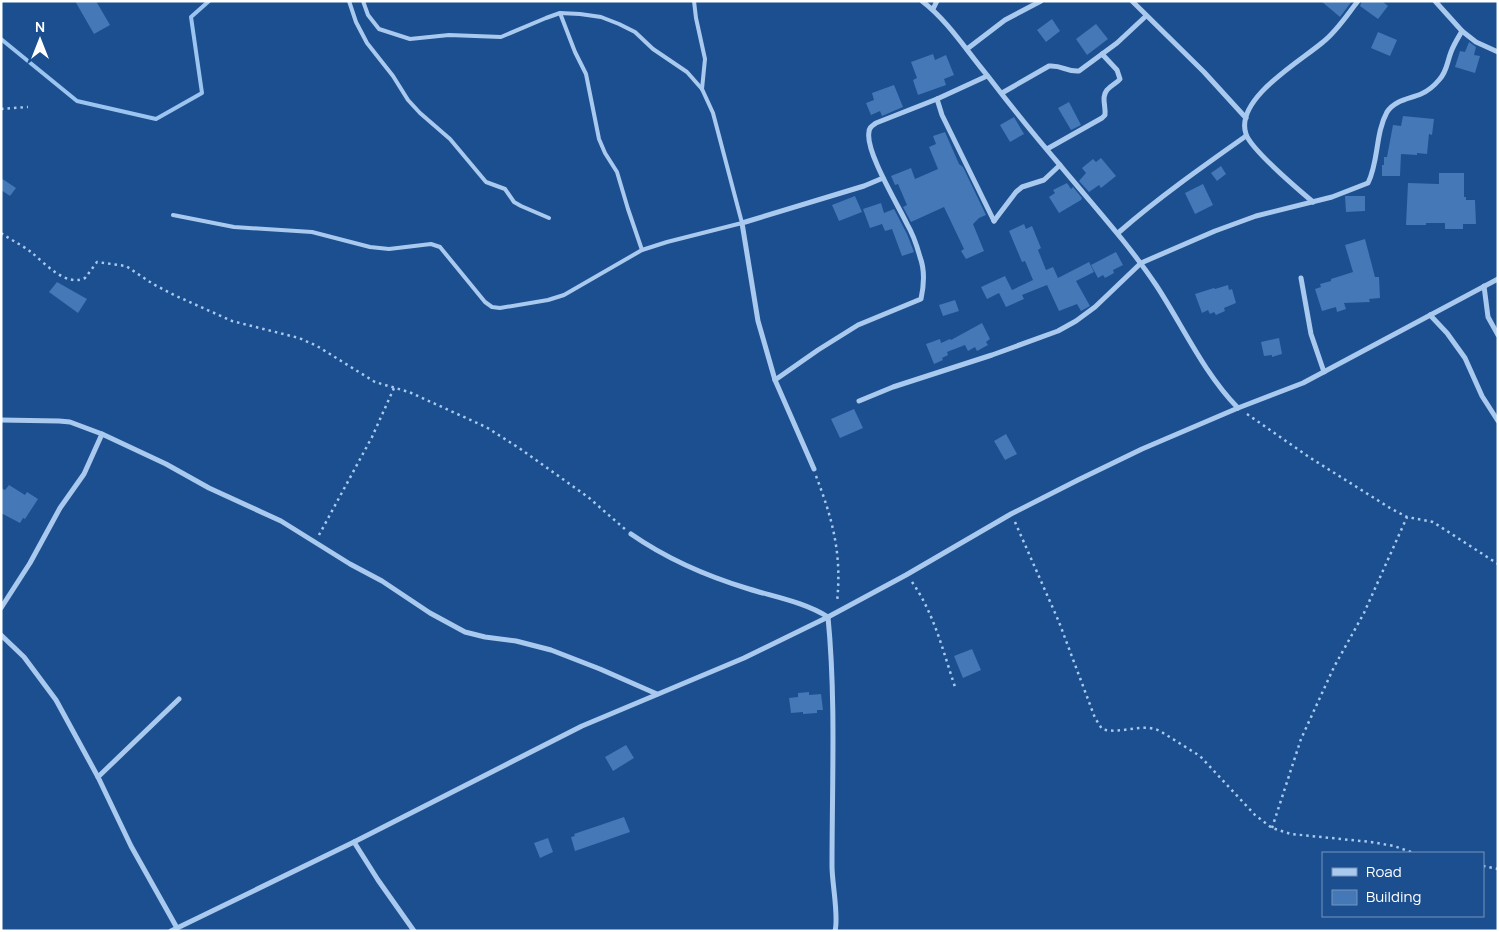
<svg xmlns="http://www.w3.org/2000/svg" width="1499" height="932" viewBox="0 0 1499 932" font-family="Manrope,sans-serif">
	<style>
		.lines { fill: none; stroke-linecap: round; stroke-linejoin: round }
		.stream { stroke: #9cc4f0; stroke-width: 4 }
		.building { fill: #4478b7 }
		.path { stroke: #a9c9ee; stroke-width: 2.5; stroke-dasharray: 2.5 4; stroke-linecap: butt }
		.lane { stroke: #a9c9ee; stroke-width: 4 }
		.street { stroke: #a9c9ee; stroke-width: 5 }
	</style>
	<rect width="100%" height="100%" fill="#1b4f8f"/>
	<g class="lines">
		<!-- stream -->
		<polyline class="stream" points="1,39 77,101 156,119 202,93 191,17 209,1"/>
	</g>
	<!-- building -->
	<g class="building">
		<polygon points="75,1 96,1 110,25 94,34"/>
		<polygon points="1321,1 1352,1 1340,17"/>
		<polygon points="1362,1 1382,1 1388,6 1378,19 1360,6"/>
		<polygon points="1052,19 1060,31 1046,42 1037,30"/>
		<polygon points="1096,24 1108,39 1087,55 1076,39"/>
		<polygon points="1378,32 1397,40 1390,56 1371,48"/>
		<polygon points="1469,42 1476,47 1474,55 1480,56 1475,73 1455,67 1460,51 1465,52"/>
		<polygon points="933,54 935,60 946,55 954,75 944,79 946,85 918,95 913,80 917,78 911,62"/>
		<polygon points="894,85 903,107 882,116 880,111 871,115 866,103 874,100 872,93"/>
		<polygon points="1069,102 1081,125 1071,130 1058,108"/>
		<polygon points="1403,116 1434,119 1432,135 1429,134 1427,154 1417,153 1417,155 1401,154 1400,176 1382,176 1382,165 1384,165 1384,157 1387,157 1393,125 1401,126"/>
		<polygon points="1014,117 1024,134 1010,142 1000,125"/>
		<polygon points="945,132 959,164 963,167 986,215 979,218 973,224 984,251 966,259 961,251 964,249 944,207 911,222 903,207 907,205 898,184 895,185 891,176 911,168 915,179 938,169 929,147 936,144 933,136"/>
		<polygon points="1101,158 1116,176 1101,188 1099,185 1089,192 1079,181 1086,173 1082,168 1093,159 1096,162"/>
		<polygon points="1221,166 1226,174 1217,181 1211,173"/>
		<polygon points="1439,173 1464,173 1464,197 1466,197 1466,200 1475,200 1476,224 1463,224 1463,229 1445,229 1445,223 1426,223 1426,225 1406,225 1408,183 1439,184"/>
		<polygon points="1,178 16,188 10,196 1,190"/>
		<polygon points="1067,183 1071,189 1073,187 1082,198 1081,200 1059,213 1049,197 1055,193 1053,190"/>
		<polygon points="1203,184 1213,205 1195,214 1185,193"/>
		<polygon points="855,196 862,212 839,221 832,205"/>
		<polygon points="1345,196 1365,196 1365,211 1346,212"/>
		<polygon points="881,203 884,213 894,209 907,234 914,252 902,256 892,229 885,231 882,224 870,228 863,209"/>
		<polygon points="1024,224 1026,229 1032,226 1041,248 1038,250 1046,270 1053,267 1058,278 1089,262 1094,272 1076,281 1090,306 1081,311 1077,304 1059,311 1047,285 1022,295 1024,299 1006,307 999,293 987,299 981,287 1005,276 1012,290 1033,280 1025,261 1022,262 1009,231"/>
		<polygon points="1365,239 1375,277 1379,277 1380,298 1369,299 1370,302 1344,303 1346,309 1337,312 1336,307 1322,311 1315,289 1321,287 1320,284 1331,281 1331,279 1353,272 1345,245"/>
		<polygon points="1116,252 1123,265 1113,270 1114,273 1105,278 1103,275 1098,278 1091,265"/>
		<polygon points="57,282 87,299 78,313 49,292"/>
		<polygon points="1228,285 1229,290 1232,289 1236,303 1224,308 1225,311 1216,315 1214,312 1210,314 1208,310 1202,313 1195,294 1214,288 1215,289"/>
		<polygon points="955,300 959,311 943,316 939,305"/>
		<polygon points="982,323 990,339 986,342 988,345 977,351 975,347 968,351 965,345 947,352 948,355 942,358 943,360 934,364 926,344 940,339 941,343 950,339 951,340"/>
		<polygon points="1279,338 1282,354 1272,357 1272,355 1264,356 1261,342"/>
		<polygon points="854,409 863,428 840,438 831,419"/>
		<polygon points="1006,434 1017,454 1005,460 994,441"/>
		<polygon points="9,485 25,495 27,492 38,499 25,519 23,518 20,523 1,513 1,488 5,490"/>
		<polygon points="972,649 981,670 963,678 954,656"/>
		<polygon points="809,692 809,695 821,694 823,710 817,710 817,713 803,714 803,712 791,713 789,698 798,697 798,693"/>
		<polygon points="626,745 634,758 613,771 605,757"/>
		<polygon points="624,817 630,832 575,851 571,837 575,836 574,834"/>
		<polygon points="548,838 553,852 540,858 534,843"/>
	</g>
	<g class="lines">
		<!-- path -->
		<g class="path">
			<polyline points="1,109 28,107"/>
			<path d="M1 233C11 240 22 245 31 252 46 264 65 287 85 278L97 262 126 266 153 284 174 295 232 321 299 338 317 346 375 382 409 392 486 427 519 448 588 497 626 530"/>
			<polyline points="1247,414 1309,457 1390,508 1407,517 1433,522 1498,564"/>
			<path d="M816 476C833 520 842 555 837 602"/>
			<path d="M1015 522 1059 622 1095 718 1102 729C1121 735 1142 722 1160 731L1200 756 1255 815 1272 828 1291 834 1371 842 1394 846 1414 853"/>
			<polyline points="319,535 372,437 394,388"/>
			<path d="M912 582C934 613 943 651 955 687"/>
			<polyline points="1272,828 1301,739 1334,667 1364,613 1407,517"/>
			<polyline points="1483,866 1498,869"/>
		</g>
		<!-- lane -->
		<g class="lane">
			<polyline points="349,1 356,22 367,43 393,76 408,100 420,113 450,139 486,182 505,189 514,202 521,206 549,218"/>
			<polyline points="694,1 696,18 705,59 702,89"/>
			<polyline points="560,13 575,52 586,74 599,139 605,153 617,172 628,209 642,250"/>
			<polyline points="173,215 234,227 312,232 370,247 389,249 431,244 440,247 485,302 492,307 500,308 548,300 564,295 642,250 667,242 742,223 713,113 702,89 687,72 653,49 635,32 619,24 601,17 580,14 560,13 546,18 501,37 449,35 410,39 379,29 368,15 363,1"/>
		</g>
		<!-- street -->
		<g class="street">
			<path d="M922 1C948 21 966 50 987 75 1010 105 1034 135 1059 164 1092 204 1127 242 1156 285 1183 326 1203 372 1238 408"/>
			<polyline points="1132,1 1204,72 1246,118"/>
			<polyline points="1435,1 1462,31 1476,42 1498,52"/>
			<polyline points="933,9 937,1"/>
			<polyline points="967,49 1005,20 1041,1"/>
			<path d="M1002 93 1049 66C1063 65 1066 72 1079 71L1117 43 1146 16"/>
			<polyline points="937,99 942,115 994,221"/>
			<path d="M1047 149 1102 118 1105 115C1106 106 1101 97 1107 90 1111 85 1117 83 1120 79L1117 70 1102 54"/>
			<path d="M1313 202C1299 190 1251 150 1246 134 1234 99 1301 61 1323 42 1337 31 1347 15 1358 1"/>
			<polyline points="994,221 1016,192 1022,187 1044,180 1060,165"/>
			<path d="M1118 233C1158 198 1202 167 1246 136"/>
			<polyline points="1301,278 1311,334 1324,372"/>
			<polyline points="1484,286 1488,317 1498,335"/>
			<polyline points="1430,315 1447,333 1465,358 1482,396 1498,421"/>
			<path d="M775 380 818 350 858 325 921 299C924 285 925 270 920 257 917 246 913 234 907 224 898 205 865 151 869 132 869 127 872 126 876 123L937 99 987 76"/>
			<path d="M859 401 893 387 992 355 1058 331 1076 321 1095 307 1141 263 1215 231 1256 216 1332 197 1368 183C1379 161 1375 134 1387 112 1395 100 1409 99 1421 94 1428 91 1434 86 1439 80 1447 72 1447 62 1451 52 1454 44 1458 38 1462 31"/>
			<polyline points="1,420 59,421 70,422 102,434 166,464 209,488 281,521 350,564 382,581 430,613 465,632 485,637 516,641 551,650 600,669 657,694"/>
			<polyline points="814,469 775,380 758,321 742,223 864,186 883,178"/>
			<path d="M631 534C667 559 706 576 749 589 775 597 804 602 828 617 836 699 832 783 832 866 832 884 839 916 835 931"/>
			<polyline points="1,608 30,563 60,508 84,474 102,434"/>
			<polyline points="1,635 24,657 56,700 98,777 131,846 177,928"/>
			<polyline points="98,777 179,699"/>
			<polyline points="354,842 378,880 414,931"/>
			<polyline points="171,931 354,842 582,726 744,658 828,617 906,575 1011,514 1078,480 1142,449 1238,408 1303,383 1498,279"/>
		</g>
	</g>
	<!-- border -->
	<rect width="1499" height="932" fill="none" stroke="#ffffff" stroke-width="5"/>
	<!-- legend -->
	<rect x="1322" y="852" width="162" height="65" fill="#1b4f8f" stroke="#7695bc"/>
	<rect x="1332" y="868" width="25" height="8" fill="#a9c9ee" stroke="#7695bc"/>
	<text x="1366" y="877" font-size="15" fill="#ffffff">Road</text>
	<rect x="1332" y="890" width="25" height="15" fill="#4478b7" stroke="#7695bc"/>
	<text x="1366" y="902" font-size="15" fill="#ffffff">Building</text>
	<!-- north arrow -->
	<g transform="translate(40 40)" stroke="#1b4f8f" stroke-width="4" paint-order="stroke">
	<path d="M0-4L9 19L0 12L-9 19Z" fill="#ffffff"/>
	<text y="-8" font-size="14" font-weight="bold" text-anchor="middle" fill="#ffffff">N</text>
	</g>
</svg>
